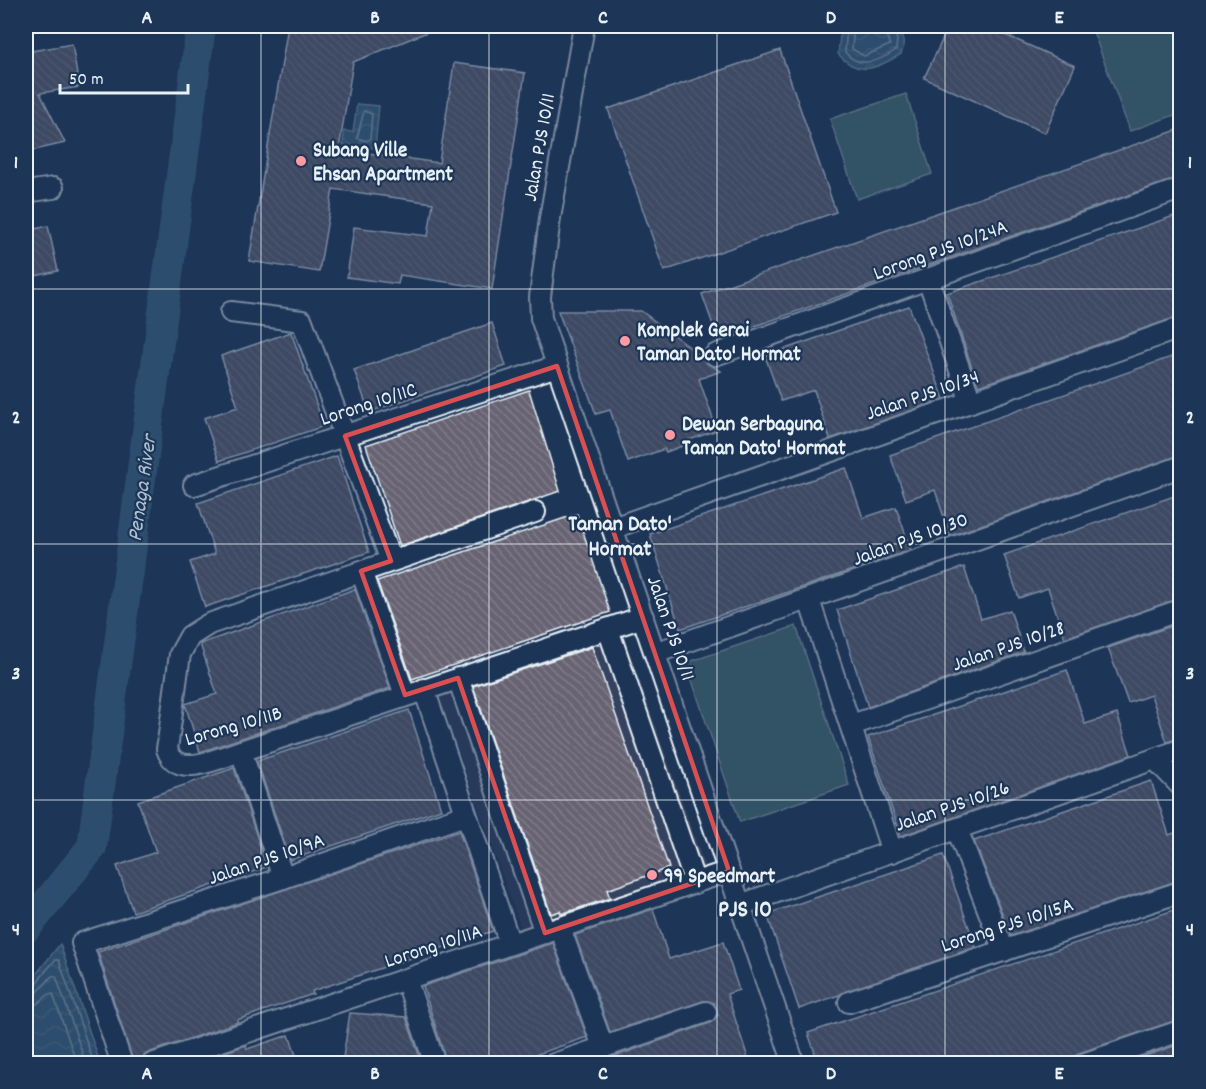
<svg xmlns="http://www.w3.org/2000/svg" width="1206" height="1089" viewBox="0 0 1206 1089" font-family="Dekko,sans-serif">
	<style>
		.built { fill: #34435f }
		.green { fill: #4e7476; stroke: #9bb2b7; stroke-width: 1.5 }
		.water { fill: url(#water-waves); stroke: #84a1b5; stroke-width: 1.5 }
		.lines { fill: none; stroke-linecap: round; stroke-linejoin: round }
		.shore { stroke: #a6bccc; stroke-width: 1.5 }
		.river { stroke: #426c89; stroke-width: 30 }
		.building { fill: url(#building-back-hatch); stroke: #e8f1f8; stroke-width: 1.5 }
		.street-casing { stroke: #e8f1f8; stroke-width: 24 }
		.street { stroke: #1d3557; stroke-width: 20 }
		.marked { fill: none; stroke: #da5052; stroke-width: 4.5; stroke-linejoin: round }
		.grid { fill: none; stroke: #e8f1f8; stroke-width: 1.5; stroke-opacity: 0.55 }
		.poi-dot { fill: #ff9aa2; stroke: #1d3557; stroke-width: 2 }
		.labels { text-anchor: middle; stroke-width: 4.5; stroke-linejoin: round; paint-order: stroke }
		.street-label { font-size: 21px; fill: #e8f1f8; stroke: #1d3557 }
		.poi-label { font-size: 21px; font-weight: bold; fill: #e8f1f8; stroke: #1d3557; text-anchor: start }
		.water-label { font-size: 22px; font-style: italic; fill: #aec2d1; stroke: #1d3557 }
		.neighbourhood-label { font-size: 22px; font-weight: bold; fill: #e8f1f8; stroke: #1d3557 }
		.quarter-label { font-size: 24px; font-weight: bold; fill: #e8f1f8; stroke: #1d3557 }
		.neatline { fill: none; stroke: #e8f1f8; stroke-width: 2 }
		.grid-label { font-size: 20px; text-anchor: middle; font-weight: bold; fill: #e8f1f8 }
	</style>
	<defs>
		<pattern id="water-waves" width="16" height="10" patternUnits="userSpaceOnUse" patternTransform="scale(1.5)"><rect width="16" height="10" fill="#426c89"/><path d="M0 5q4-4 8 0t8 0" fill="none" stroke="#5d819a"/></pattern>
		<pattern id="building-back-hatch" width="6" height="6" patternUnits="userSpaceOnUse" patternTransform="scale(1.5)"><rect width="6" height="6" fill="#686473"/><path d="M-1 5l2 2M0 0l6 6M5-1l2 2" fill="none" stroke="#7e7b88"/></pattern>
	</defs>
	<rect width="100%" height="100%" fill="#1d3557"/>
	<filter id="ink" filterUnits="userSpaceOnUse"><feTurbulence type="fractalNoise" baseFrequency=".0167" numOctaves="2"/><feDisplacementMap in="SourceGraphic" scale="12" xChannelSelector="R" yChannelSelector="G"/><feConvolveMatrix kernelMatrix="1 2 1 2 8 2 1 2 1" color-interpolation-filters="sRGB"/></filter>
	<g filter="url(#ink)">
		<!-- built -->
		<polygon class="built" points="620,625 706,870 523,934 437,689"/>
		<!-- green -->
		<g class="green">
			<polygon points="1091,26 1180,26 1180,113 1130,131"/>
			<polygon points="906,94 932,174 857,199 830,119"/>
			<polygon points="796,626 849,785 740,822 686,663"/>
		</g>
		<!-- water -->
		<g class="water">
			<path d="M841 26H893C903 33 906 42 901 54 877 68 859 78 838 54Z"/>
			<polygon points="357,104 379,106 375,148 343,145 344,131 353,132"/>
			<polygon points="60,944 100,1063 26,1063 26,987"/>
		</g>
		<g class="lines">
			<!-- shore -->
			<g class="shore">
				<path d="M847 26 845 52C859 70 880 61 896 50L897 39 890 26"/>
				<polyline points="854,26 852,49 864,56 890,45 882,26"/>
				<polygon points="364,111 372,114 370,139 367,141 357,138"/>
				<polyline points="26,990 32,988 55,960 59,960 94,1064"/>
				<polyline points="26,997 36,994 52,976 56,976 86,1064"/>
				<polyline points="26,1006 37,1004 49,994 53,994 77,1064"/>
			</g>
			<!-- river -->
			<polyline class="river" points="26,928 92,847 201,26"/>
		</g>
		<!-- building -->
		<g class="building">
			<polygon points="288,26 442,26 353,62 339,149 439,163 454,63 525,73 492,289 400,275 398,284 347,277 354,227 428,236 433,203 333,189 319,272 249,261"/>
			<polygon points="949,26 985,26 1075,66 1045,133 924,78"/>
			<polygon points="72,44 79,87 40,93 65,143 26,152 26,52"/>
			<polygon points="780,50 836,212 664,271 608,109"/>
			<polygon points="1180,129 1180,177 718,339 702,294"/>
			<polygon points="1180,214 1180,316 978,386 947,293"/>
			<polygon points="48,226 58,271 26,278 26,231"/>
			<polygon points="909,306 944,399 830,439 814,390 781,401 765,356"/>
			<polygon points="558,311 641,311 704,358 708,364 721,371 699,379 717,430 681,443 682,446 666,452 664,449 628,462 610,410 596,414"/>
			<polygon points="492,323 506,366 369,412 354,370"/>
			<polygon points="291,332 324,426 219,461 204,418 238,407 221,356"/>
			<polygon points="1180,354 1180,455 950,536 935,490 906,500 890,455"/>
			<polygon points="529,390 560,491 400,546 366,445"/>
			<polygon points="337,456 369,552 205,607 190,562 215,554 198,503"/>
			<polygon points="846,468 863,518 896,507 911,550 680,629 650,534"/>
			<polygon points="1180,494 1180,598 1065,638 1048,588 1019,598 1004,555"/>
			<polygon points="577,514 610,612 412,679 377,581"/>
			<polygon points="964,567 981,619 1010,610 1024,652 868,707 837,610"/>
			<polygon points="355,589 390,688 200,752 185,704 217,694 200,644"/>
			<polygon points="1180,623 1180,738 1167,742 1151,695 1128,703 1108,648"/>
			<polygon points="592,647 669,868 607,890 610,898 561,914 560,911 551,914 473,686"/>
			<polygon points="1067,670 1085,724 1117,714 1131,755 901,836 868,737"/>
			<polygon points="409,710 441,809 290,860 257,761"/>
			<polygon points="234,768 267,867 133,912 117,866 156,852 138,801"/>
			<polygon points="1151,781 1169,835 1180,831 1180,880 1011,936 974,841"/>
			<polygon points="459,831 493,931 312,991 313,994 237,1020 238,1022 148,1053 143,1057 140,1064 134,1064 98,952"/>
			<polygon points="943,855 976,947 799,1009 767,914"/>
			<polygon points="1180,908 1180,1019 1079,1053 1072,1060 1061,1064 819,1064 808,1033"/>
			<polygon points="653,909 669,959 723,942 739,990 727,994 750,1064 612,1064 610,1058 710,1023 718,1015 714,1003 703,1001 610,1032 575,935"/>
			<polygon points="553,943 587,1037 509,1064 447,1064 423,986"/>
			<polygon points="350,1013 406,1017 422,1064 342,1064"/>
			<polygon points="289,1035 299,1064 191,1064 246,1045 247,1049"/>
			<polygon points="1180,1044 1180,1064 1122,1064"/>
		</g>
		<g class="lines">
			<defs>
				<g id="street">
					<polyline points="584,26 550,218 540,297 541,318 794,1064"/>
					<polyline points="26,192 53,188"/>
					<polyline points="928,279 971,402"/>
					<polyline points="231,312 302,321 391,561"/>
					<polyline points="715,355 1180,189"/>
					<polyline points="194,485 557,366"/>
					<path d="M535 512 209 624 190 636 180 654 167 749C177 780 218 758 241 751L643 617"/>
					<polyline points="613,528 1180,328"/>
					<polyline points="361,571 405,695"/>
					<polyline points="809,600 892,852"/>
					<polyline points="608,629 695,883"/>
					<polyline points="655,653 1180,467"/>
					<polyline points="458,678 545,933"/>
					<polyline points="424,689 510,944"/>
					<polyline points="852,725 1180,610"/>
					<polyline points="241,751 283,878"/>
					<polyline points="1155,759 1180,785"/>
					<polyline points="957,829 1004,951"/>
					<polyline points="740,905 1180,750"/>
					<polyline points="560,928 603,1047"/>
					<polyline points="406,979 435,1064"/>
					<polyline points="849,1002 1180,892"/>
					<polyline points="122,1064 82,943 283,878 465,815"/>
					<polyline points="152,1064 729,871"/>
					<polyline points="554,1064 706,1012"/>
					<polyline points="1083,1064 1180,1031"/>
				</g>
			</defs>
			<!-- street casing -->
			<use href="#street" class="street-casing"/>
			<!-- street -->
			<use href="#street" class="street"/>
		</g>
	</g>
	<!-- marked area -->
	<path d="M0 0H1206V1089H0ZM557 366 729 871 545 933 458 678 405 695 361 571 391 561 345 436Z" fill="#1d3557" fill-opacity=".55" fill-rule="evenodd"/>
	<path class="marked" d="M557 366 729 871 545 933 458 678 405 695 361 571 391 561 345 436Z"/>
	<!-- grid -->
	<path class="grid" d="M261 26V1064M489 26V1064M717 26V1064M945 26V1064M26 289H1180M26 544H1180M26 800H1180"/>
	<!-- markers -->
	<g class="poi-dot">
		<circle cx="301" cy="161" r="6"/>
		<circle cx="625" cy="341" r="6"/>
		<circle cx="670" cy="435" r="6"/>
		<circle cx="652" cy="875" r="6"/>
	</g>
	<g class="labels">
		<!-- street labels -->
		<g class="street-label">
			<text transform="translate(538 147) rotate(-80)" y="7">Jalan PJS 10/11</text>
			<text transform="translate(940 249) rotate(-20)" y="7">Lorong PJS 10/24A</text>
			<text transform="translate(922 394) rotate(-19)" y="7">Jalan PJS 10/34</text>
			<text transform="translate(368 403) rotate(-18)" y="7">Lorong 10/11C</text>
			<text transform="translate(910 538) rotate(-20)" y="7">Jalan PJS 10/30</text>
			<text transform="translate(672 628) rotate(71)" y="7">Jalan PJS 10/11</text>
			<text transform="translate(1008 645) rotate(-19)" y="7">Jalan PJS 10/28</text>
			<text transform="translate(233 725) rotate(-16)" y="7">Lorong 10/11B</text>
			<text transform="translate(952 805) rotate(-19)" y="7">Jalan PJS 10/26</text>
			<text transform="translate(266 858) rotate(-19)" y="7">Jalan PJS 10/9A</text>
			<text transform="translate(1007 924) rotate(-18)" y="7">Lorong PJS 10/15A</text>
			<text transform="translate(433 945) rotate(-18)" y="7">Lorong 10/11A</text>
		</g>
		<!-- poi labels -->
		<g class="poi-label">
			<text x="313" y="156">Subang Ville<tspan x="313" dy="24">Ehsan Apartment</tspan></text>
			<text x="637" y="336">Komplek Gerai<tspan x="637" dy="24">Taman Dato' Hormat</tspan></text>
			<text x="682" y="430">Dewan Serbaguna<tspan x="682" dy="24">Taman Dato' Hormat</tspan></text>
			<text x="664" y="882">99 Speedmart</text>
		</g>
		<!-- water labels -->
		<g class="water-label">
			<text transform="translate(140 488) rotate(-82)" y="8">Penaga River</text>
		</g>
		<!-- neighbourhood labels -->
		<g class="neighbourhood-label">
			<text x="620" y="530">Taman Dato'<tspan x="620" dy="25">Hormat</tspan></text>
		</g>
		<!-- quarter labels -->
		<g class="quarter-label">
			<text x="745" y="916">PJS 10</text>
		</g>
	</g>
	<!-- margin -->
	<rect width="1206" height="1089" fill="none" stroke="#1d3557" stroke-width="66"/>
	<!-- scale -->
	<path d="M60 84v9h128v-9" fill="none" stroke="#e8f1f8" stroke-width="3"/>
	<text x="69" y="84" font-size="18" fill="#e8f1f8" stroke="#1d3557" stroke-width="4.5" paint-order="stroke">50 m</text>
	<rect x="33" y="33" width="1140" height="1023" class="neatline"/>
	<g class="grid-label">
		<text x="147" y="23">A</text>
		<text x="375" y="23">B</text>
		<text x="603" y="23">C</text>
		<text x="831" y="23">D</text>
		<text x="1059" y="23">E</text>
		<text x="16" y="168">1</text>
		<text x="1190" y="168">1</text>
		<text x="16" y="423">2</text>
		<text x="1190" y="423">2</text>
		<text x="16" y="679">3</text>
		<text x="1190" y="679">3</text>
		<text x="16" y="935">4</text>
		<text x="1190" y="935">4</text>
		<text x="147" y="1079">A</text>
		<text x="375" y="1079">B</text>
		<text x="603" y="1079">C</text>
		<text x="831" y="1079">D</text>
		<text x="1059" y="1079">E</text>
	</g>
</svg>
